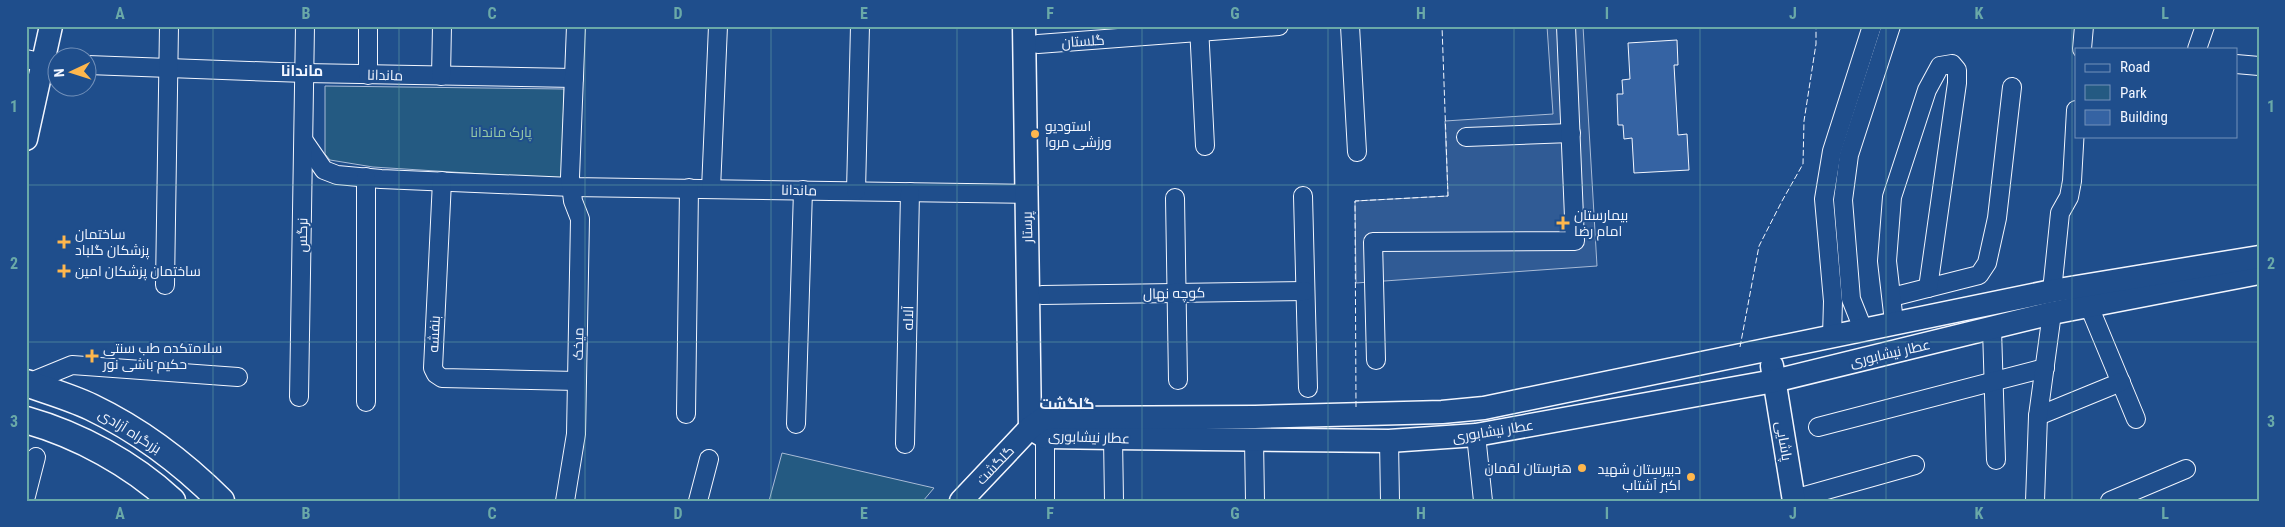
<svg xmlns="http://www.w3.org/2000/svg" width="2285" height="527" viewBox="0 0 2285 527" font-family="'Roboto Condensed',Cairo,sans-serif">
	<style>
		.green { fill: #245a82; stroke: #a8bbd7 }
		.parking { fill: #305b95; stroke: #a8bbd7 }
		.building { fill: #3563a3; stroke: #f2f6ff }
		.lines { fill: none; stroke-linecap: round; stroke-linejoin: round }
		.minor-casing { stroke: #f2f6ff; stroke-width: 20 }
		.major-casing { stroke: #f2f6ff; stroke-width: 25 }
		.highway-casing { stroke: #f2f6ff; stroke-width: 29 }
		.minor { stroke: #1f4e8c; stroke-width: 18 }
		.major { stroke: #1f4e8c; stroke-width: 22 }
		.highway { stroke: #1f4e8c; stroke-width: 26 }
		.fence { stroke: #f2f6ff; stroke-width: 1; stroke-dasharray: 6 2.5; stroke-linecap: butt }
		.grid { fill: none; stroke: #6aa9a8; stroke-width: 1; stroke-opacity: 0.55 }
		.poi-dot { fill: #ffb74d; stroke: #1f4e8c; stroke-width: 2 }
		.labels { text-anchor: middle; stroke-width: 4; stroke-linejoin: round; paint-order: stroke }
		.street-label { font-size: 14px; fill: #f2f6ff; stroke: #1f4e8c }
		.poi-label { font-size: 14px; fill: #f2f6ff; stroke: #1f4e8c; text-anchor: start }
		.park-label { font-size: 14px; fill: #97c8a6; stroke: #1f4e8c }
		.neighbourhood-label { font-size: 15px; font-weight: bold; fill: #f2f6ff; stroke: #1f4e8c }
		.neatline { fill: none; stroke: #6aa9a8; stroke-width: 2 }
		.grid-label { font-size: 16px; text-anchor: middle; font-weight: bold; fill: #6aa9a8 }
	</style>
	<rect width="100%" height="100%" fill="#1f4e8c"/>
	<!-- green -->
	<g class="green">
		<polygon points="325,86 564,89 562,179 373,167 330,160 325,154"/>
		<polygon points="782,453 934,488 923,501 769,501"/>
	</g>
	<!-- parking -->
	<polygon class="parking" points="1547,26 1583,26 1597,266 1356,283 1355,201 1448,196 1445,121 1553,114"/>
	<!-- building -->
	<polygon class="building" points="1677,40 1678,65 1674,65 1678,135 1687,134 1689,170 1634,173 1632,138 1624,139 1623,125 1618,125 1617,94 1623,94 1622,80 1630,79 1628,43"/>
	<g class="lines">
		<defs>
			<g id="minor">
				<polyline points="1199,26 1205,146"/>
				<polyline points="1350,26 1357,152"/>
				<polyline points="1038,44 1279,26"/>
				<polyline points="2082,49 2084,26"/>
				<polyline points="2197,49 2205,26"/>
				<polyline points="26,59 44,63 58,64"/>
				<polyline points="2236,64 2259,66"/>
				<polyline points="88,65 305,73 574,78"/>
				<polyline points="368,75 368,26"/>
				<polyline points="441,76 442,26"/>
				<polyline points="1466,137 1571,133"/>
				<polyline points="304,141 324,170 337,175 381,179 572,187 1027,194"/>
				<polyline points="442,181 433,368 436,374 442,378 577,381"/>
				<polyline points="711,189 718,26"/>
				<polyline points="856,191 860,26"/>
				<polyline points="1303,196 1308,388"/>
				<polyline points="1175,198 1178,380"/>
				<polyline points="165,285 169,26"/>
				<polyline points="2052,291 2060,213 2069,197 2072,181 2076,110"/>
				<polyline points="1042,295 1305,291"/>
				<polyline points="1892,297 1979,275 1987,263 1997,218 2012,87"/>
				<polyline points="2089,306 2136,419"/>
				<polyline points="1894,322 1887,261 1892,197 1927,90 1940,66 1952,64 1957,70 1957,83 1928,288"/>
				<polyline points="1863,329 1851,299 1843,200 1849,155 1891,26"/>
				<polyline points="1992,329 1996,460"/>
				<polyline points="1832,336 1833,301 1824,199 1832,151 1872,26"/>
				<polyline points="1376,360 1373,242 1575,241 1566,26"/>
				<polyline points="28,383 72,365 238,377"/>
				<polyline points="299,397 305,26"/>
				<polyline points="366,402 366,177"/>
				<polyline points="686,414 689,188"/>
				<polyline points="2038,416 2121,382"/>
				<polyline points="796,424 803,190"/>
				<polyline points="1818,427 2045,368"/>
				<polyline points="1476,435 1483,501"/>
				<polyline points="1045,437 1045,501"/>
				<polyline points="1113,438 1114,501"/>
				<polyline points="1254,440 1255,501"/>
				<polyline points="1389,441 1390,501"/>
				<polyline points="905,444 910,192"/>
				<polyline points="26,496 36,457"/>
				<polyline points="1794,499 1915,465"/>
				<polyline points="565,501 576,434 580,219 573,201 570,177 576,26"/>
				<polyline points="698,501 709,459"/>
				<polyline points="2035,501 2038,416 2052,313"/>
				<polyline points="2110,501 2186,469"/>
			</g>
			<g id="major">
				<polyline points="1024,26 1030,428"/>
				<polyline points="26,139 51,26"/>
				<polyline points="1772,366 1794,501"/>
				<polyline points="1030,428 1045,437 1113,438 1389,441 1476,435 1774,381 2052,313 2259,273"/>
				<polyline points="961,501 1030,428 1044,418 1255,417 1442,412 1484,408 2052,291 2259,257"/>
			</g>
			<g id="highway">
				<path d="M26 383C48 391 70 397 91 407 139 430 184 464 221 501"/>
				<path d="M26 420C79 435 132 464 172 501"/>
			</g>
		</defs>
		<!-- minor casing -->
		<use href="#minor" class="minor-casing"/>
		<!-- major casing -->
		<use href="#major" class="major-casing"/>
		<!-- highway casing -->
		<use href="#highway" class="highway-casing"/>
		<!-- minor -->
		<use href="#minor" class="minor"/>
		<!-- major -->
		<use href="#major" class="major"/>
		<!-- highway -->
		<use href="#highway" class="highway"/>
		<!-- fence -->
		<g class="fence">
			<polyline points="1740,347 1759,246 1782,201 1803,164 1804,121 1816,44 1816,26"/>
			<polyline points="1356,407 1355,201 1448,196 1442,26"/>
		</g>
	</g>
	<!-- grid -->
	<path class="grid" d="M213 26V501M399 26V501M585 26V501M771 26V501M957 26V501M1142 26V501M1328 26V501M1514 26V501M1700 26V501M1886 26V501M2072 26V501M26 185H2259M26 342H2259"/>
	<!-- markers -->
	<g class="poi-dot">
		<circle cx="1035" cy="134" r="5"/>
		<path d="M1560.5 215.5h5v5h5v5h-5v5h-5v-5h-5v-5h5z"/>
		<path d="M61.5 234.5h5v5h5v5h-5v5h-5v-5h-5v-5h5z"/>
		<path d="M61.5 263.5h5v5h5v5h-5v5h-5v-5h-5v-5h5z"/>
		<path d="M89.5 348.5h5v5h5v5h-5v5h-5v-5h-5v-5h5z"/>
		<circle cx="1582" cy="468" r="5"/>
		<circle cx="1691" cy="477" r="5"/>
	</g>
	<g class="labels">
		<!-- street labels -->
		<g class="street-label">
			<text transform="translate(1083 41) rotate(-4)" y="5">گلستان</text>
			<text transform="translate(385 75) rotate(1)" y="5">ماندانا</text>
			<text transform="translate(799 190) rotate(1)" y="5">ماندانا</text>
			<text transform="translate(1027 227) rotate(-91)" y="5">پرستار</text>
			<text transform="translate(302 235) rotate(-89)" y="5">نرگس</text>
			<text transform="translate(1174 293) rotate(-1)" y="5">کوچه نهال</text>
			<text transform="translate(908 318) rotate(-89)" y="5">آلاله</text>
			<text transform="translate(434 334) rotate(-87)" y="5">بنفشه</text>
			<text transform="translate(578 344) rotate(-89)" y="5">میخک</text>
			<text transform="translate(1890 353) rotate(-13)" y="5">عطار نیشابوری</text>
			<text transform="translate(130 431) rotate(32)" y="5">بزرگراه آزادی</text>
			<text transform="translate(1493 431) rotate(-9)" y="5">عطار نیشابوری</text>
			<text transform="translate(1089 437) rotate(2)" y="5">عطار نیشابوری</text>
			<text transform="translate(1784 441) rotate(80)" y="5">پاشایی</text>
			<text transform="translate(995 465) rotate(-46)" y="5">گلگشت</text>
		</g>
		<!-- poi labels -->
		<g class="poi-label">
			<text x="1045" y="131">استودیو<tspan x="1045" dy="16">ورزشی مروا</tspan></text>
			<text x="1574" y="220">بیمارستان<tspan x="1574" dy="16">امام رضا</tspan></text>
			<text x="75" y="239">ساختمان<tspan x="75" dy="16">پزشکان گلباد</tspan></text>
			<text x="75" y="276">ساختمان پزشکان امین</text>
			<text x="103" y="353">سلامتکده طب سنتی<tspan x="103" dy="16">حکیم باشی نور</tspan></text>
			<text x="1572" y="473" text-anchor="end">هنرستان لقمان</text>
			<text x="1681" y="474" text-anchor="end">دبیرستان شهید<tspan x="1681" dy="16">اکبر آشتاب</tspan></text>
		</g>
		<!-- park labels -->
		<g class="park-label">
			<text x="501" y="137">پارک ماندانا</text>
		</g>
		<!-- neighbourhood labels -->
		<g class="neighbourhood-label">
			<text x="302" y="76">ماندانا</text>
			<text x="1067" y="409">گلگشت</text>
		</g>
	</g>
	<!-- border -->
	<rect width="2285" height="527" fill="none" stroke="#1f4e8c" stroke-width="55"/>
	<!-- legend -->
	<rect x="2075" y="48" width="162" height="90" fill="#1f4e8c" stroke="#7391ba"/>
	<rect x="2085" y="64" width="25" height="8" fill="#1f4e8c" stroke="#7391ba"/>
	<text x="2120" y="72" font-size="15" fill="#f2f6ff">Road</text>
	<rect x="2085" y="85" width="25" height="15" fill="#245a82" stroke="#7391ba"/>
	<text x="2120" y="98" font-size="15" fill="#f2f6ff">Park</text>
	<rect x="2085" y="110" width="25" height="15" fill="#3563a3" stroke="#7391ba"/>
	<text x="2120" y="122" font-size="15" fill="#f2f6ff">Building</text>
	<!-- north arrow -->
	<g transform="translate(72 72) rotate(266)"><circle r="24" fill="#1f4e8c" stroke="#7391ba"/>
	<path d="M0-4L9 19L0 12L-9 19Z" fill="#ffb74d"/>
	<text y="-8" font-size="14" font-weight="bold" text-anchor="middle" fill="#f2f6ff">N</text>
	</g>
	<rect x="28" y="28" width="2230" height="472" class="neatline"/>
	<g class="grid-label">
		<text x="120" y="19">A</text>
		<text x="306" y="19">B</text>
		<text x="492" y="19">C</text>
		<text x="678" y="19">D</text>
		<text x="864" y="19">E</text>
		<text x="1050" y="19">F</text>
		<text x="1235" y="19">G</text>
		<text x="1421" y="19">H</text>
		<text x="1607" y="19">I</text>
		<text x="1793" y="19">J</text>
		<text x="1979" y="19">K</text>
		<text x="2165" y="19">L</text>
		<text x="14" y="112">1</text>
		<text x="2271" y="112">1</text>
		<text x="14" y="269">2</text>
		<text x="2271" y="269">2</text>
		<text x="14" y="427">3</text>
		<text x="2271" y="427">3</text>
		<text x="120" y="519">A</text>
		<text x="306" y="519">B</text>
		<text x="492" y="519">C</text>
		<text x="678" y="519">D</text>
		<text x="864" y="519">E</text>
		<text x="1050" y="519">F</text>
		<text x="1235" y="519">G</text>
		<text x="1421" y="519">H</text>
		<text x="1607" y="519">I</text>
		<text x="1793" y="519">J</text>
		<text x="1979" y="519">K</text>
		<text x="2165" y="519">L</text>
	</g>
</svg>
